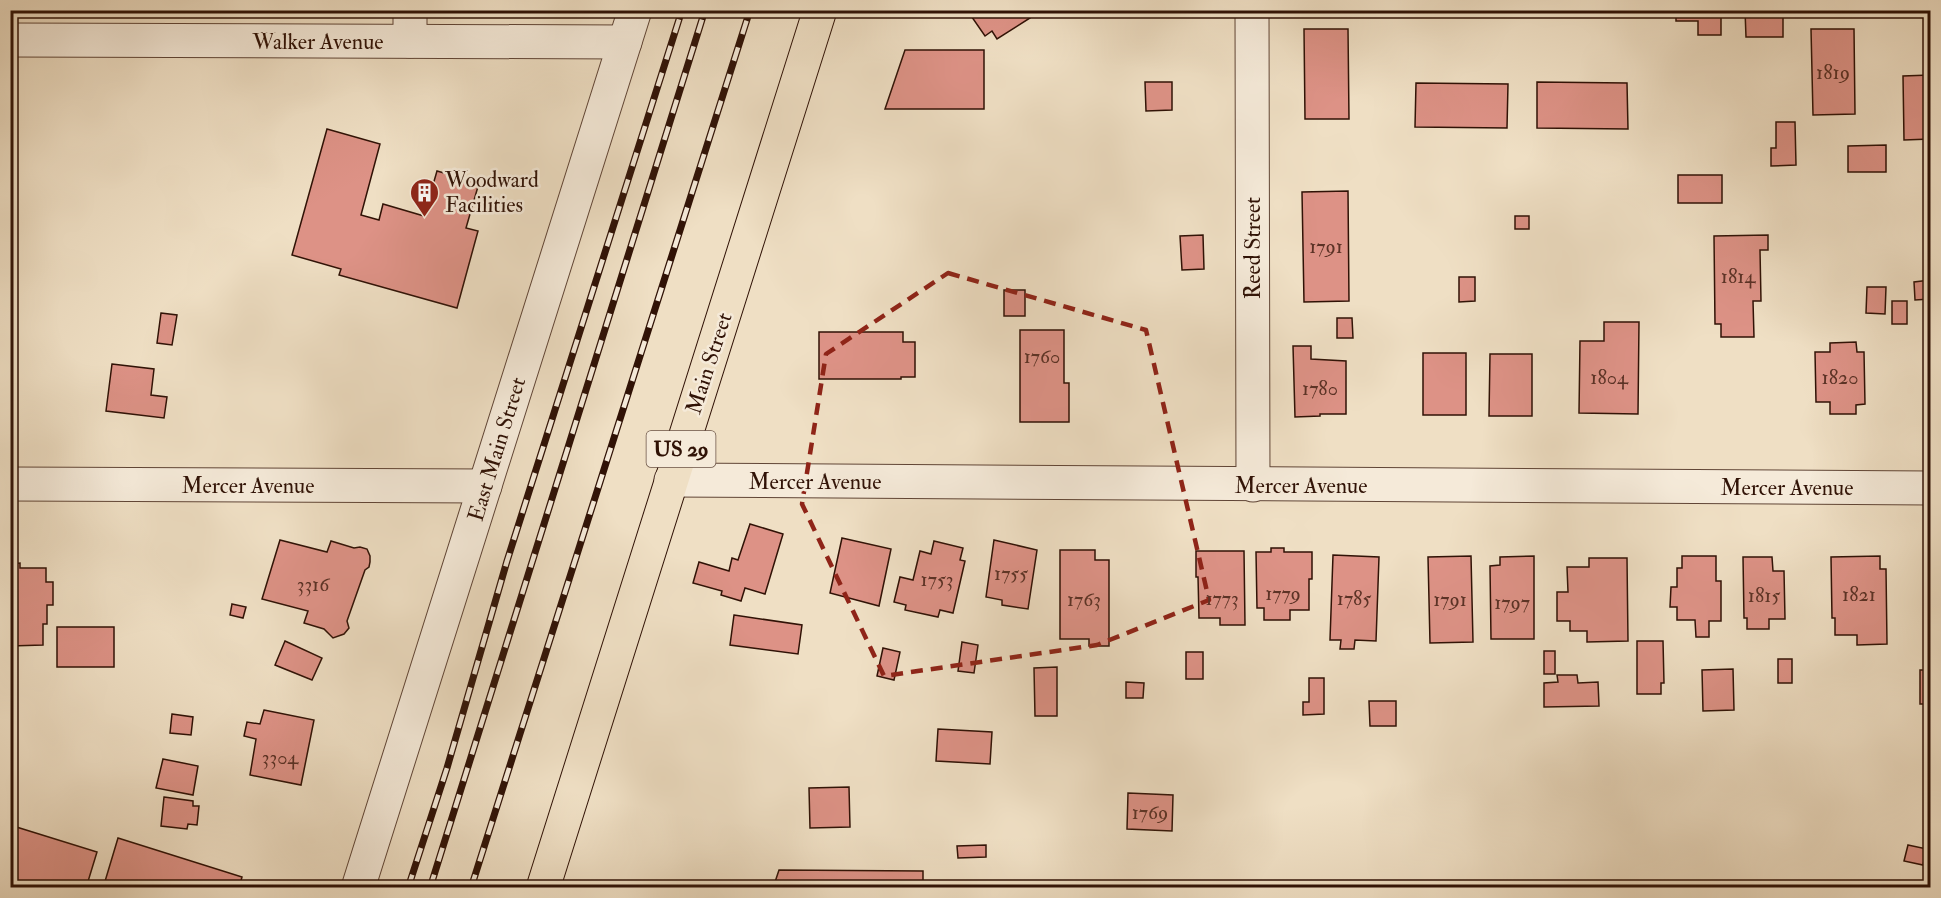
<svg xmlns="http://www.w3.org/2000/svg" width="1941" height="898" viewBox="0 0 1941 898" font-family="'IM FELL Double Pica',serif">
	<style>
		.building { fill: #dd9286; stroke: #301206; stroke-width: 1.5 }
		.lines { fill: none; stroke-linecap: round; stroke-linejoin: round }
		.minor-casing { stroke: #604536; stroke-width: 35 }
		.major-casing { stroke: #301206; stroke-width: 35 }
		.minor { stroke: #f5ead9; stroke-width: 33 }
		.major { stroke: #efdfc4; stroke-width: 33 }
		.rail-casing { stroke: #301206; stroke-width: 7 }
		.rail { stroke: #f5ead9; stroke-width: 4.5; stroke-dasharray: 14; stroke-linecap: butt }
		.marked { fill: none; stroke: #8f2418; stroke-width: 4.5; stroke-dasharray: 12 8; stroke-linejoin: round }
		.labels { text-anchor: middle; stroke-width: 5; stroke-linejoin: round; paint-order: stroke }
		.number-label { font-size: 20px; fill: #5b3226 }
		.shield { fill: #f5ead9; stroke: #6b5345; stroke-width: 1.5 }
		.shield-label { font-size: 21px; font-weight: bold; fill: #301206 }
		.street-label { font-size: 22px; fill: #301206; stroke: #f5ead9 }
		.poi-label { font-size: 22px; fill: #301206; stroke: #f5ead9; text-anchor: start }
	</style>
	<rect width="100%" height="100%" fill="#efdfc4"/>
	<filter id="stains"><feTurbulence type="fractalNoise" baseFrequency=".00333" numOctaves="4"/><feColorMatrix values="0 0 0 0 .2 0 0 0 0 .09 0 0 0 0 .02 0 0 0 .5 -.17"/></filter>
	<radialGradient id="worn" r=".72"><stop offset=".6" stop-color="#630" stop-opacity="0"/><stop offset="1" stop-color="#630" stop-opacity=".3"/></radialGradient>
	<!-- building -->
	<g class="building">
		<polygon points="967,10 1025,10 1030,18 997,39 992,31 985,36"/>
		<polygon points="1676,10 1728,10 1728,17 1721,17 1721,35 1698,35 1698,21 1676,21"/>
		<polygon points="1745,10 1783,10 1783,37 1746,37"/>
		<polygon points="1304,29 1348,29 1349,119 1305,119"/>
		<polygon points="1811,29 1854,29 1855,114 1813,115"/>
		<polygon points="905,50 984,50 984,109 885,109"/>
		<polygon points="1930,75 1930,139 1904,140 1903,76"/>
		<polygon points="1145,82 1172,82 1172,110 1146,111"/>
		<polygon points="1537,82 1627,83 1628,129 1537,128"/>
		<polygon points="1416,83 1508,84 1507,128 1415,127"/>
		<polygon points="1776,122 1795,122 1796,165 1771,166 1771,148 1776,148"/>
		<polygon points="327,129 380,144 361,215 379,220 383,204 424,216 437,171 479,183 466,228 478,231 457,308 339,275 341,269 292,255"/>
		<polygon points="1886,145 1886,172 1848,172 1848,146"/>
		<rect x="1678" y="175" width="44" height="28"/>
		<polygon points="1348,191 1349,301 1304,302 1302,192"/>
		<rect x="1515" y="216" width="14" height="13"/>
		<polygon points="1203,235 1204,269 1182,270 1180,236"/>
		<polygon points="1768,235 1768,250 1760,250 1761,301 1753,301 1754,337 1721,337 1721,324 1715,324 1714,236"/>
		<polygon points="1459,277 1475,277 1475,301 1459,302"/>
		<polygon points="1930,280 1930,299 1915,300 1914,282"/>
		<polygon points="1867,287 1886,287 1885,314 1866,313"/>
		<rect x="1004" y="290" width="21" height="26"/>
		<rect x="1892" y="301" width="15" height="23"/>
		<polygon points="161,313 177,315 172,345 157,343"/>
		<polygon points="1337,318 1352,318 1353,338 1337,338"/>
		<polygon points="1604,322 1639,322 1638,414 1579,413 1580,341 1604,341"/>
		<polygon points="1020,330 1064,330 1064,383 1069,383 1069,422 1020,422"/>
		<polygon points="819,332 903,332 903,342 915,342 915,377 901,377 901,379 819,379"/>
		<polygon points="1856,342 1857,352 1864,352 1865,404 1856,405 1856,414 1830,414 1830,402 1816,402 1815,352 1830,352 1830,343"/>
		<polygon points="1293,346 1311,346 1311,359 1346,361 1346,414 1320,414 1320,416 1295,417"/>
		<rect x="1423" y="353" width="43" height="62"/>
		<polygon points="1490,354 1532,354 1532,416 1489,416"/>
		<polygon points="112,364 154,369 151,395 167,397 164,418 106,411"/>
		<polygon points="750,524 783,534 765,594 745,588 741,601 721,595 722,591 693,583 699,562 729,571 732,558 738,560"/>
		<polygon points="842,538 891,549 879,606 830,593"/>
		<polygon points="280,540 327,552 331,541 354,548 360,547 367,549 370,556 370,562 369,567 365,570 347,621 349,628 344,634 333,638 324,629 304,623 308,611 262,599"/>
		<polygon points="994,540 1037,550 1028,609 1002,605 1002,600 986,597"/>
		<polygon points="934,541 963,548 960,560 965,561 953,613 940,610 938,617 905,610 906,605 894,602 900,577 913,580 920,551 931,554"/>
		<polygon points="1271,548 1284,548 1284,552 1312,552 1312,579 1309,579 1309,610 1290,610 1290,620 1264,620 1264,608 1257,608 1256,552 1271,552"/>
		<polygon points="1060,550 1095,550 1095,560 1109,560 1109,646 1089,646 1089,639 1060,639"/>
		<polygon points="1196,551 1244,551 1245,625 1220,625 1220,618 1199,618 1198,577 1196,577"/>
		<polygon points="1333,555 1379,557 1376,641 1355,640 1354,649 1340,649 1341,640 1330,640"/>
		<polygon points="1471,556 1473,642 1430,643 1428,557"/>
		<polygon points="1534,556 1534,639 1491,639 1490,566 1500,565 1500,557"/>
		<polygon points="1682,556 1716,556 1716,581 1721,581 1721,621 1709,621 1709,637 1696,637 1695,620 1677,620 1677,607 1670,607 1671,587 1677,587 1677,568 1682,568"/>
		<polygon points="1880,556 1880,569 1886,569 1887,644 1857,645 1857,635 1835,635 1835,618 1832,618 1831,557"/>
		<polygon points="1743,557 1772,557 1773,571 1784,571 1785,619 1769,619 1769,629 1747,629 1747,618 1744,618"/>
		<polygon points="1589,558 1627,558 1628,641 1587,642 1587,631 1570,631 1570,621 1557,621 1557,592 1568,592 1567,567 1589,567"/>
		<polygon points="20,563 20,568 46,568 46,582 53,582 53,605 47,605 47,624 43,624 43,645 10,646 10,564"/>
		<polygon points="232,604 246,607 243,618 230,615"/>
		<polygon points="734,615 802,625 798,654 730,645"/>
		<rect x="57" y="627" width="57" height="40"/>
		<polygon points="285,641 322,658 312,680 275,665"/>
		<polygon points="1637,641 1663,641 1664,683 1661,683 1661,694 1637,694"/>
		<polygon points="962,642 978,645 974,673 958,671"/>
		<polygon points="883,648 900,652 894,680 877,676"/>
		<rect x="1544" y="651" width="11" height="23"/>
		<rect x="1186" y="652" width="17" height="27"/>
		<rect x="1778" y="659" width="14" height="24"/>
		<polygon points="1057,667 1057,716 1035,716 1034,668"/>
		<polygon points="1733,669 1734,710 1703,711 1702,670"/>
		<rect x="1920" y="670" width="10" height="34"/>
		<polygon points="1557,675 1577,675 1578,683 1598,682 1599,706 1544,707 1544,683 1558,682"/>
		<polygon points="1309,678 1324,678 1324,714 1303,715 1303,702 1309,702"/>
		<polygon points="1126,682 1144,683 1143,698 1126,698"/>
		<polygon points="1369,701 1396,701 1396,726 1370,726"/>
		<polygon points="264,710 314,720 301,785 250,775 256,739 244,736 247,722 260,724"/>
		<polygon points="172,714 193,717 191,735 170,733"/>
		<polygon points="938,729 992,732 990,764 936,761"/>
		<polygon points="163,759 198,766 193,795 156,788"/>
		<polygon points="849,787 850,827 810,828 809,788"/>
		<polygon points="1128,793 1173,795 1172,831 1127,829"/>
		<polygon points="164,797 193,801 193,806 199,806 197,825 188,824 187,829 161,826"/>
		<polygon points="10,825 97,852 86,888 10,888"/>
		<polygon points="118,838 242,877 239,888 103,888"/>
		<polygon points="986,845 986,857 958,858 957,846"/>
		<polygon points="1908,845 1927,849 1923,865 1904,861"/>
		<polygon points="779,870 923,871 923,888 773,888"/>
	</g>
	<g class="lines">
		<defs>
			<g id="minor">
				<polyline points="1252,10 1253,485"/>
				<polyline points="10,40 625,42"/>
				<polyline points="410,41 410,10"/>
				<polyline points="671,480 1930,488"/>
				<polyline points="10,484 485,486"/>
				<polyline points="358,888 635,10"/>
			</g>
			<polyline id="major" points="543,888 820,10"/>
		</defs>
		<!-- minor casing -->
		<use href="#minor" class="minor-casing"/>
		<!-- major casing -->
		<use href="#major" class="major-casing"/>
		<!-- minor -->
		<use href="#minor" class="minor"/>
		<!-- major -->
		<use href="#major" class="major"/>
		<defs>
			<g id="rail">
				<polyline points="408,888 447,768 507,561 682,10"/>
				<polyline points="430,888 705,10"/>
				<polyline points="471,888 750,10"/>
			</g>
		</defs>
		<!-- rail casing -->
		<use href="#rail" class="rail-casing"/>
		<!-- rail -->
		<use href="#rail" class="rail"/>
	</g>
	<!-- marked area -->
	<path class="marked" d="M948 273 1146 330 1209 600 1097 645 884 676 802 504 826 354Z"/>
	<!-- icons -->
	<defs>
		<symbol id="building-pin" viewBox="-11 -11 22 30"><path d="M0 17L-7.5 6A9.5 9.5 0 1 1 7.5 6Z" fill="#8f2418" stroke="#f5ead9"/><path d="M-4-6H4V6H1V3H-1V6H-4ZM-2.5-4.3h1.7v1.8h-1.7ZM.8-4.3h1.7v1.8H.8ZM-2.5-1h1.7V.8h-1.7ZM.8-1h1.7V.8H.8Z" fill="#fff"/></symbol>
	</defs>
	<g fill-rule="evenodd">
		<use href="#building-pin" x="408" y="176" width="33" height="45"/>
	</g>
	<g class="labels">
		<!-- number labels -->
		<g class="number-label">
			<text x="1833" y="79">1819</text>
			<text x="1326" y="253">1791</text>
			<text x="1738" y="283">1814</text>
			<text x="1042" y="363">1760</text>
			<text x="1609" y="384">1804</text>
			<text x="1840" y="384">1820</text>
			<text x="1320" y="395">1780</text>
			<text x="1011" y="580">1755</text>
			<text x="937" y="586">1753</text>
			<text x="313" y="591">3316</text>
			<text x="1283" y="600">1779</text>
			<text x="1859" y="601">1821</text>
			<text x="1764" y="602">1815</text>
			<text x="1222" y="605">1773</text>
			<text x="1354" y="605">1785</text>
			<text x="1084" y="606">1763</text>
			<text x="1450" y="606">1791</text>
			<text x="1512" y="609">1797</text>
			<text x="280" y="764">3304</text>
			<text x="1150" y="819">1769</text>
		</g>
		<!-- shield labels -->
		<rect class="shield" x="646.5" y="431" width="69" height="36" rx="4.5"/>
		<g class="shield-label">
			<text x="681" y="456">US 29</text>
		</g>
		<!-- street labels -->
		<g class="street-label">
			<text x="318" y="49">Walker Avenue</text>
			<text transform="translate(1252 248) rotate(-90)" y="8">Reed Street</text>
			<text transform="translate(708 363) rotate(-72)" y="8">Main Street</text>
			<text transform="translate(496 449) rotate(-73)" y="8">East Main Street</text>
			<text x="815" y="489">Mercer Avenue</text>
			<text x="248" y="493">Mercer Avenue</text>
			<text x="1301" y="493">Mercer Avenue</text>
			<text x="1787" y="495">Mercer Avenue</text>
		</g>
		<!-- poi labels -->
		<g class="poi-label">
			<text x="445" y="187">Woodward<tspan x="445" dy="25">Facilities</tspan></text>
		</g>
	</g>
	<!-- margin -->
	<rect width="1941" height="898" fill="none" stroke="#efdfc4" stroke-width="36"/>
	<rect x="12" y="12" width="1917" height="874" fill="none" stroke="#301206" stroke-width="3"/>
	<rect x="18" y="18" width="1905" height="862" fill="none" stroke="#301206" stroke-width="1.5"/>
	<rect width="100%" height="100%" filter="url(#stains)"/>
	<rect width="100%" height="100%" fill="url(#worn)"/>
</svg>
